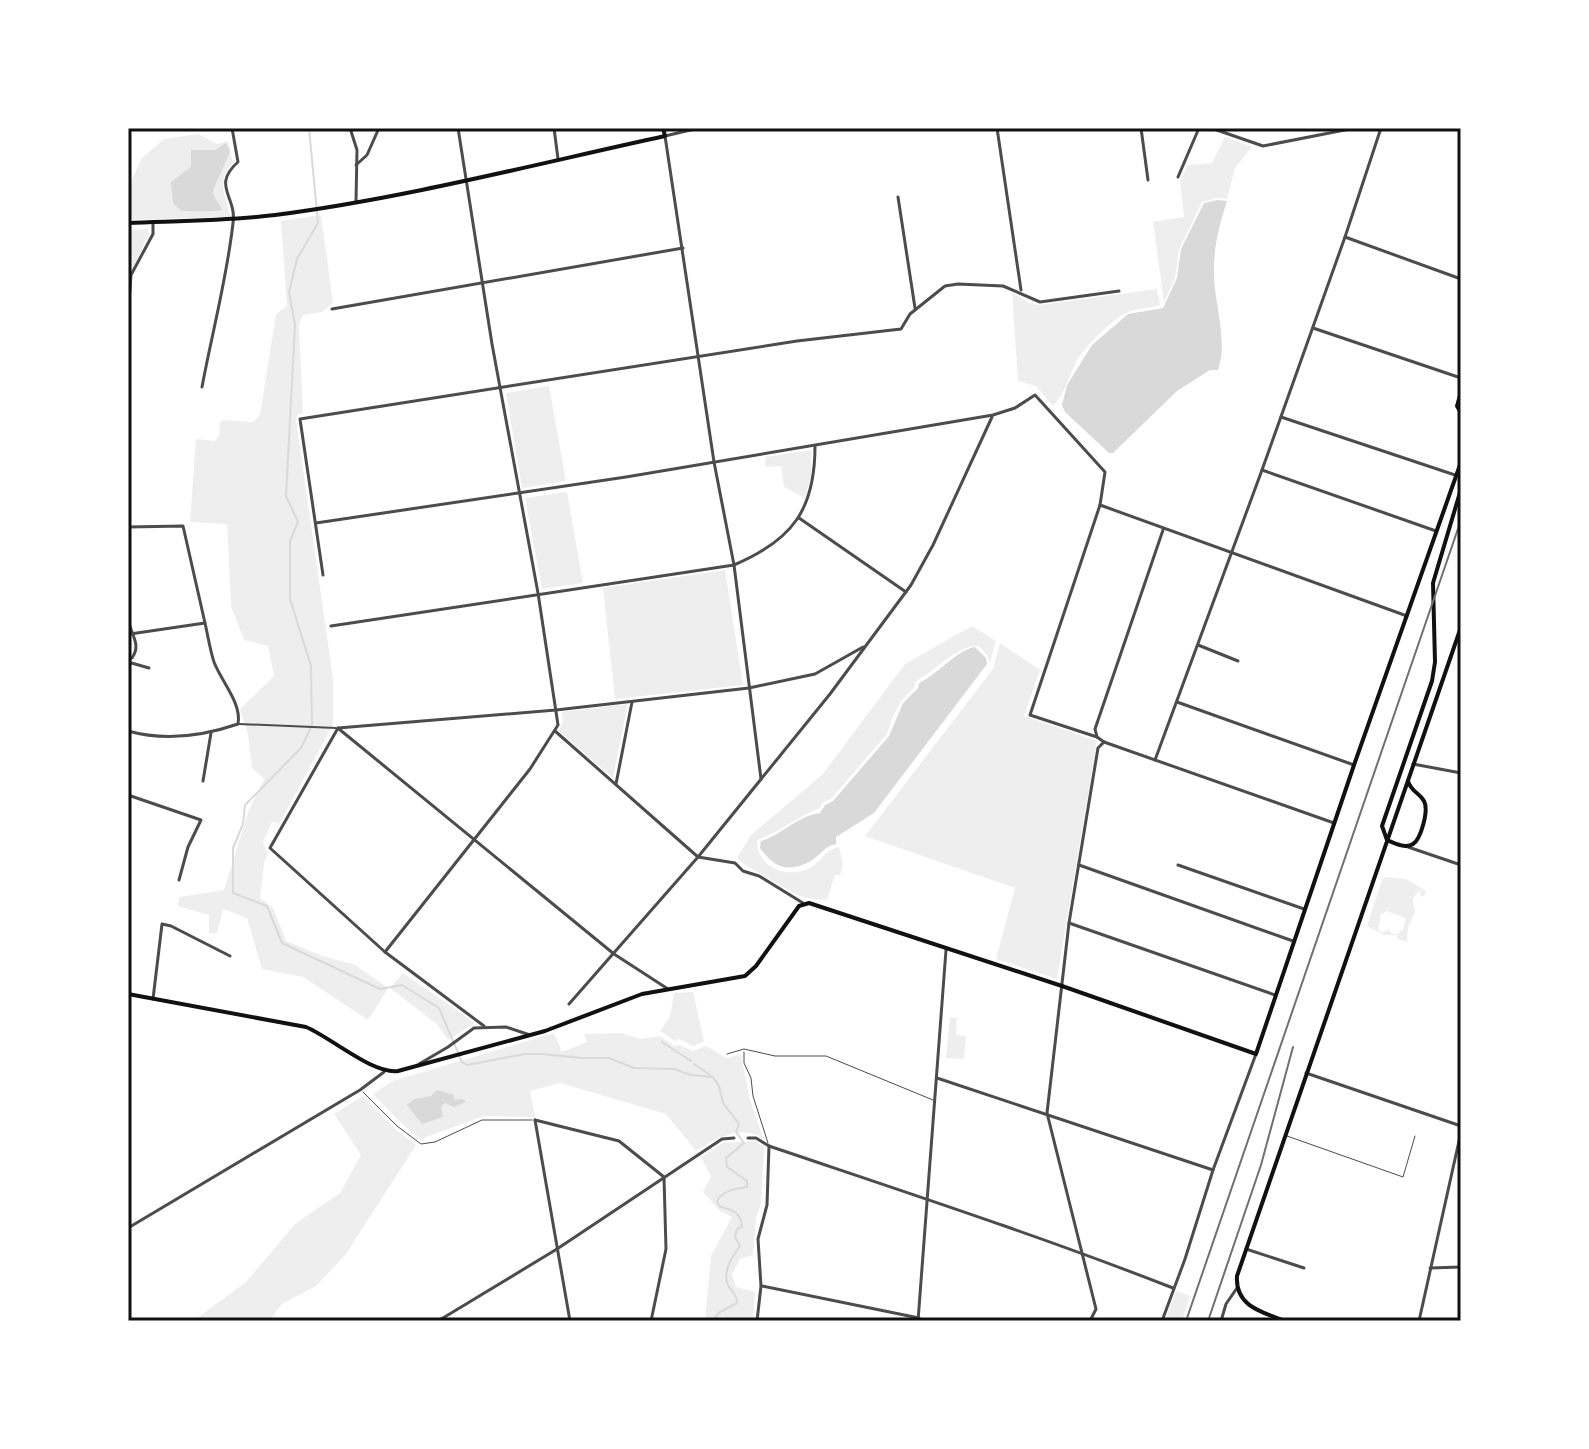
<svg xmlns="http://www.w3.org/2000/svg" width="1589" height="1449" viewBox="0 0 1589 1449" font-family="'Work Sans',sans-serif">
	<style>
		.green { fill: #eee; fill-rule: evenodd }
		.water { fill: #d9d9d9 }
		.lines { fill: none; stroke-linecap: round; stroke-linejoin: round }
		.stream { stroke: #d9d9d9; stroke-width: 2 }
		.service { stroke: #4c4c4c; stroke-width: 1 }
		.pedestrian { stroke: #4c4c4c; stroke-width: 2 }
		.minor { stroke: #4c4c4c; stroke-width: 3 }
		.tertiary { stroke: #4c4c4c; stroke-width: 3 }
		.secondary { stroke: #111; stroke-width: 4 }
		.rail { stroke: #707070; stroke-width: 2 }
		.neatline { fill: none; stroke: #111; stroke-width: 3 }
	</style>
	<rect width="100%" height="100%" fill="#fff"/>
	<!-- green -->
	<g class="green">
		<path d="M198 134 217 144 228 141 233 163C216 180 225 197 231 217L128 220V188L142 158 164 139Z"/>
		<polygon points="1225,137 1252,147 1235,168 1227,199 1217,198 1202,202 1179,249 1175,278 1164,302 1153,222 1184,217 1180,180 1188,165 1212,163"/>
		<polygon points="321,215 333,303 322,312 303,315 299,324 303,413 298,414 296,420 333,679 333,725 279,824 272,822 263,842 268,854 264,863 260,898 273,908 286,941 323,956 355,965 387,987 387,990 368,1020 303,977 262,969 247,918 223,909 217,933 209,933 209,915 178,906 179,897 224,890 249,810 264,779 252,768 248,734 240,709 274,676 268,646 244,640 231,606 227,524 190,522 196,439 215,441 219,436 220,423 223,420 253,422 260,415 276,314 287,306 281,221"/>
		<polygon points="148,229 149,235 128,278 128,230"/>
		<path d="M1157 289 1160 305C1149 309 1135 308 1124 314 1109 323 1084 347 1076 362 1069 377 1064 395 1053 406L1036 386 1018 381 1012 292 1029 303 1040 305Z"/>
		<polygon points="549,386 566,481 522,488 506,393"/>
		<polygon points="811,450 811,475 805,498 784,487 781,466 766,467 765,457"/>
		<polygon points="567,492 583,583 542,589 525,498"/>
		<polygon points="725,570 743,685 615,699 603,588"/>
		<path d="M972 626 996 641 990 663 987 655 979 646C956 645 936 671 916 681L914 688 902 700 893 716 887 734 831 799 823 802 820 808C798 816 780 832 757 840 756 866 785 879 808 869 821 863 824 850 839 847L843 865 840 875H835L827 900C818 899 808 899 800 896 788 890 744 866 737 858L751 835 823 774 905 664Z"/>
		<polygon points="1000,643 1040,670 1024,716 1097,741 1057,979 996,959 1015,888 865,836 993,669"/>
		<polygon points="628,704 613,778 559,731 563,721 562,712"/>
		<path d="M1385 877 1406 879 1426 891 1425 895 1421 897 1419 890 1413 899 1415 913 1408 927 1407 942 1396 938 1399 935H1384L1367 926 1382 880ZM1387 911 1406 918 1403 929 1398 934H1392L1389 929 1383 933 1378 930 1381 914Z"/>
		<polygon points="403,973 475,1023 448,1040 437,1024 390,988"/>
		<polygon points="693,992 704,1041 693,1046 679,1039 675,1041 660,1031 670,1017 674,993"/>
		<polygon points="950,1017 957,1018 956,1035 966,1036 964,1059 946,1058"/>
		<path d="M554 1033 562 1052 587 1042 584 1034 621 1033 641 1039 660 1036 674 1046 679 1045 693 1051 706 1046 727 1058 741 1054 749 1097 763 1138C740 1125 716 1138 696 1151L666 1114 560 1083 530 1091 535 1117 484 1116 421 1139 400 1122 373 1094 393 1081Z"/>
		<polygon points="363,1096 395,1129 416,1145 346,1254 316,1286 282,1304 269,1321 193,1321 246,1282 295,1224 340,1193 361,1155 334,1114"/>
		<polygon points="755,1141 764,1147 761,1204 756,1218 753,1255 740,1259 732,1275 736,1287 755,1292 753,1321 705,1321 711,1256 732,1217 720,1211 703,1192 711,1177 701,1157 723,1143"/>
		<polygon points="1176,1291 1190,1296 1182,1321 1165,1321"/>
	</g>
	<!-- water -->
	<g class="water">
		<path d="M226 143 230 151C228 158 213 188 213 193 214 199 220 204 222 210 219 212 188 211 181 211L173 203 171 182 191 167V150H215Z"/>
		<path d="M1217 200 1227 201C1219 226 1213 249 1214 276 1215 306 1228 342 1218 370H1210L1177 391 1113 453H1109L1065 412 1062 405 1067 385 1092 345 1128 314 1163 308 1177 278 1181 249 1204 203Z"/>
		<path d="M975 647 986 658 987 664 874 813 836 837V844C823 846 820 857 809 862 787 873 774 867 760 848L761 841C782 835 797 816 820 813L825 805 833 801 889 736 903 703 918 688 919 683C938 674 957 650 975 647Z"/>
		<polygon points="437,1090 454,1095 454,1100 463,1099 466,1102 454,1107 445,1103 441,1106 443,1117 422,1124 407,1105 414,1099 431,1096"/>
	</g>
	<g class="lines">
		<!-- stream -->
		<g class="stream">
			<path d="M309 128 318 223 297 259 289 292 295 325 286 496 298 522 290 541V599L311 666 312 725 301 748 245 805 243 824 233 848V893L267 906 282 943 380 989 402 985 439 1008 462 1062 467 1065 525 1054H542L582 1058H609L634 1068 674 1069 691 1075 713 1077 719 1086 723 1103 739 1124 736 1132 744 1143 726 1158 727 1167 747 1181V1187C735 1189 723 1190 717 1201L719 1206C731 1210 742 1212 742 1227L737 1229 735 1237 740 1246C732 1257 722 1272 728 1285 732 1293 737 1294 737 1303L720 1312 712 1321"/>
			<polyline points="662,1042 691,1061"/>
			<polyline points="694,1064 710,1075"/>
		</g>
		<!-- service -->
		<g class="service">
			<polyline points="744,1052 744,1063 751,1078 753,1096 768,1143"/>
			<polyline points="727,1054 744,1049 775,1056 826,1056 933,1100"/>
			<polyline points="363,1092 397,1126 421,1144 435,1142 482,1120 532,1120"/>
			<polyline points="1287,1136 1403,1177 1415,1136"/>
		</g>
		<!-- pedestrian -->
		<polyline class="pedestrian" points="239,724 336,728"/>
		<!-- minor -->
		<g class="minor">
			<polyline points="350,128 357,150 356,201"/>
			<polyline points="554,128 558,159"/>
			<polyline points="699,128 665,136 714,462 734,565 761,779"/>
			<polyline points="997,128 1021,290"/>
			<polyline points="1141,128 1148,180"/>
			<polyline points="1211,128 1263,146 1355,128"/>
			<polyline points="356,165 367,155 379,128"/>
			<polyline points="1178,177 1199,128"/>
			<polyline points="898,197 915,308"/>
			<polyline points="1345,237 1461,279"/>
			<polyline points="332,309 683,248"/>
			<polyline points="128,317 131,275 153,234 153,222"/>
			<polyline points="128,324 128,368"/>
			<polyline points="1313,328 1461,378"/>
			<path d="M202 387C212 333 227 278 233 223 237 196 211 186 238 162L232 128"/>
			<polyline points="1281,417 1455,475"/>
			<polyline points="1262,470 1436,531"/>
			<polyline points="1100,505 1407,616"/>
			<polyline points="799,518 906,592"/>
			<polyline points="316,523 626,477 993,415 1015,408 1035,395 1105,472 1100,505 1030,715 1097,737"/>
			<polyline points="128,527 183,526 205,623 130,634"/>
			<polyline points="323,575 300,419 797,341 901,329 910,314 945,286 958,284 1003,286 1040,302 1119,291"/>
			<path d="M128 618C130 634 142 644 132 658L128 659"/>
			<path d="M331 626 734 565C793 540 815 509 815 446"/>
			<polyline points="1198,645 1238,661"/>
			<polyline points="128,662 149,668"/>
			<polyline points="1177,702 1354,765"/>
			<polyline points="338,728 556,710 749,688 815,674 863,647"/>
			<polyline points="338,728 270,848 385,952 484,1026"/>
			<polyline points="339,729 614,954 668,989"/>
			<path d="M128 731C164 741 203 736 238 724 242 703 221 681 214 662 210 650 208 636 205 623"/>
			<polyline points="555,731 698,857 735,863 743,871 759,876 803,903"/>
			<polyline points="1104,742 1334,823"/>
			<polyline points="1104,742 1097,737 1095,729 1163,530"/>
			<polyline points="1155,760 1262,470 1345,237 1381,128"/>
			<polyline points="1413,764 1461,773"/>
			<polyline points="203,781 211,733"/>
			<polyline points="616,784 632,702"/>
			<polyline points="128,795 201,820 188,847 179,880"/>
			<polyline points="1408,847 1461,865"/>
			<polyline points="1079,865 1293,941"/>
			<polyline points="1178,865 1304,909"/>
			<polyline points="1069,923 1275,995"/>
			<polyline points="385,952 530,769 558,725 538,593 492,344 458,128"/>
			<polyline points="153,999 162,924 171,926 230,956"/>
			<polyline points="569,1004 698,857 830,694 911,585 933,545 992,417"/>
			<polyline points="419,1064 448,1047 474,1028 506,1027 530,1035"/>
			<polyline points="1306,1073 1461,1126"/>
			<polyline points="937,1078 1213,1170"/>
			<polyline points="535,1120 619,1141 664,1177 666,1249 651,1321"/>
			<path d="M748 1138H756L769 1146C905 1192 1040 1236 1173 1288"/>
			<polyline points="128,1228 360,1090 384,1072"/>
			<polyline points="1246,1249 1304,1268"/>
			<polyline points="1430,1268 1461,1267"/>
			<polyline points="762,1286 919,1318"/>
			<polyline points="438,1321 557,1249 722,1139 734,1138"/>
			<polyline points="757,1321 761,1286 758,1239 767,1205 769,1146"/>
			<polyline points="918,1321 946,950"/>
			<polyline points="1090,1321 1096,1309 1047,1113 1069,923 1098,748 1104,742"/>
			<polyline points="1162,1321 1185,1259 1213,1170 1256,1054"/>
			<polyline points="1221,1321 1226,1304 1237,1288"/>
			<polyline points="1419,1321 1461,1132"/>
		</g>
		<!-- tertiary -->
		<polyline class="tertiary" points="535,1120 570,1321"/>
		<!-- secondary -->
		<g class="secondary">
			<path d="M128 223C177 221 226 221 275 215 406 198 536 164 665 136L663 128"/>
			<polyline points="1461,392 1457,406 1461,413"/>
			<path d="M1408 781C1411 792 1419 792 1424 801 1429 810 1421 839 1413 844 1405 849 1394 843 1387 840L1382 826 1432 681 1435 662 1433 583 1461 489"/>
			<path d="M128 994 306 1027C332 1038 372 1074 398 1071L545 1031 642 994 745 976 756 966 799 906 809 903 1062 986 1256 1054 1354 765 1461 462"/>
			<path d="M1285 1321C1261 1312 1235 1306 1237 1276L1461 627"/>
		</g>
		<!-- rail -->
		<g class="rail">
			<polyline points="1186,1321 1461,520"/>
			<polyline points="1208,1321 1261,1165 1293,1047"/>
		</g>
	</g>
	<!-- border -->
	<rect width="1589" height="1449" fill="none" stroke="#ffffff" stroke-width="260"/>
	<rect x="130" y="130" width="1329" height="1189" class="neatline"/>
</svg>
